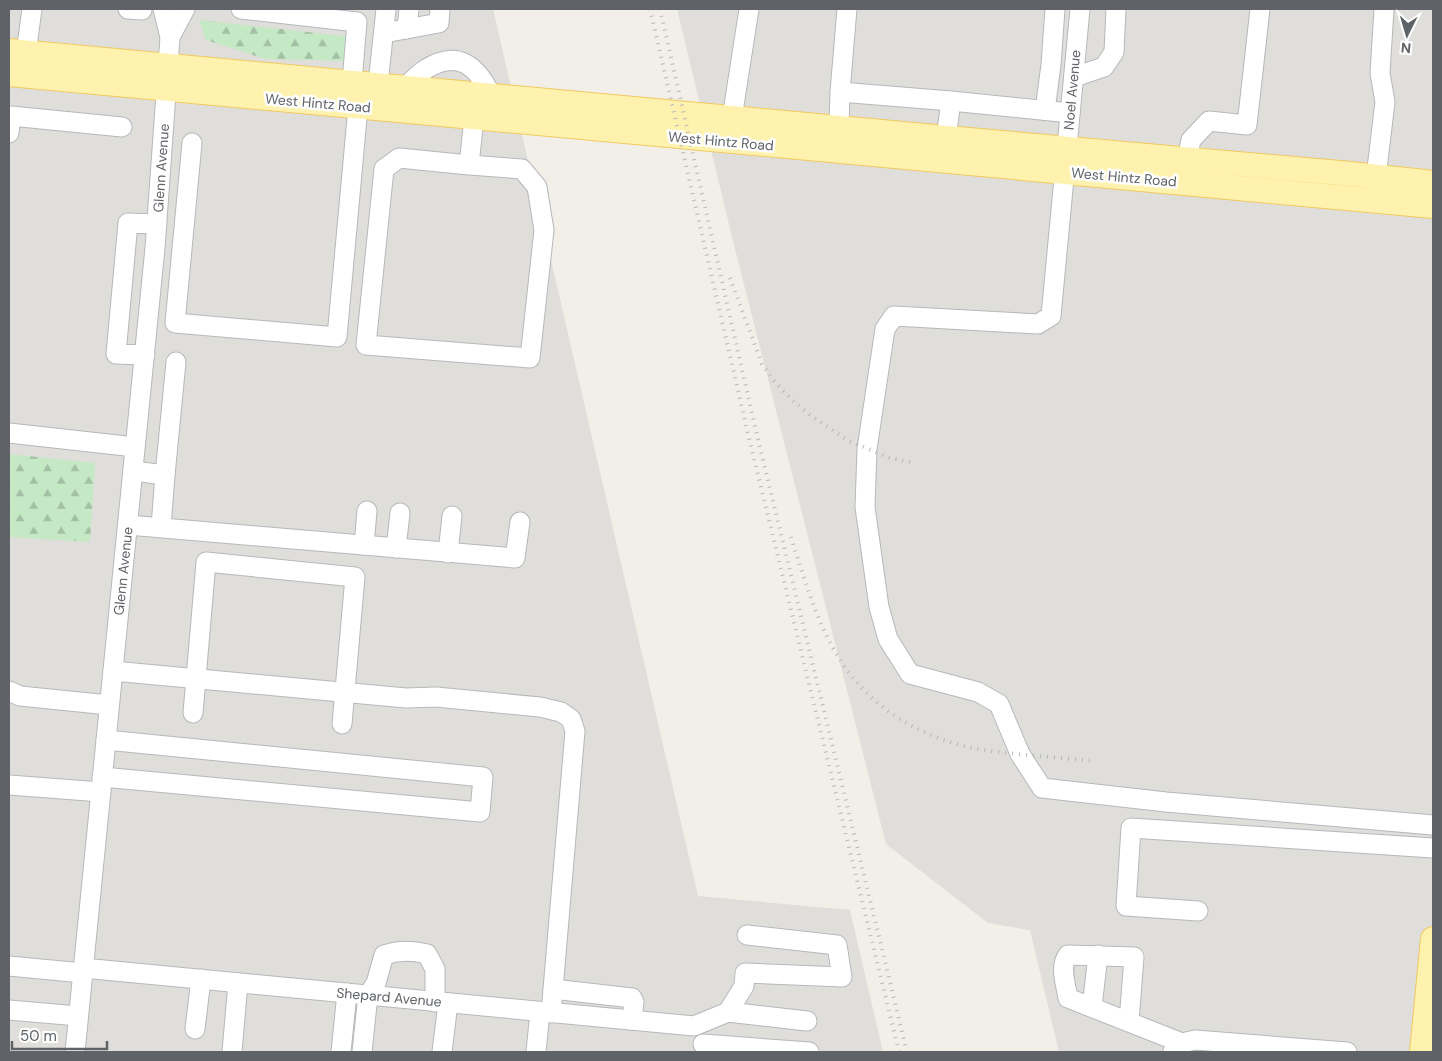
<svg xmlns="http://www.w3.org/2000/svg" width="1442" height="1061" viewBox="0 0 1442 1061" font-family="'DM Sans',sans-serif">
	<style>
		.industrial { fill: #e0deda }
		.forest { fill: url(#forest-firs) }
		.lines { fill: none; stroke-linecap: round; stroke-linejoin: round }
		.minor-casing { stroke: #b5b8bc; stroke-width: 21 }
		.major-casing { stroke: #f2c960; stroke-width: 26 }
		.minor { stroke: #fff; stroke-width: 19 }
		.major { stroke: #fff2af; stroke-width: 24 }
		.rail { stroke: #b6b7b8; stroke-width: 4; stroke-dasharray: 1 6; stroke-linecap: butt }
		.labels { text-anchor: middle; stroke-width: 5; stroke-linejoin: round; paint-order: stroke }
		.street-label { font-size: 14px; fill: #5f6368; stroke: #fff }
	</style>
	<defs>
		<pattern id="forest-firs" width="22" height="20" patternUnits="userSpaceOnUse" patternTransform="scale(1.25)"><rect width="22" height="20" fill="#c5e8c5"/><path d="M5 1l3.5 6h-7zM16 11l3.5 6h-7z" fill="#a3c0a4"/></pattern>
	</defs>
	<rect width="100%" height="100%" fill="#f1efe8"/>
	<!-- industrial -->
	<g class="industrial">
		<polygon points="9,9 493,9 698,896 850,910 883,1052 9,1052"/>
		<polygon points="677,9 1433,9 1433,1052 1059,1052 1030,930 988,923 886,844 733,241"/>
	</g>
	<!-- forest -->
	<g class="forest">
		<polygon points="199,20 352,37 350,61 265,59 206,40"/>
		<polygon points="9,454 95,463 90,542 9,537"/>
	</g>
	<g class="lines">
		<defs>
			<g id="minor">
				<polyline points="128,9 142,10 142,9"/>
				<polyline points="241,9 357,22 352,82"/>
				<polyline points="1080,9 1051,316 1038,324 894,316 885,329 867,449 865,507 879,607 888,639 910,674 978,692 999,704 1020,754 1042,788 1166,802 1433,825"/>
				<polyline points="407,29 409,9"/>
				<polyline points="384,33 439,23 440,9"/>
				<polyline points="170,37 185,9"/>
				<polyline points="26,53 32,9"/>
				<polyline points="1074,77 1104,67 1114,52 1116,9"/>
				<polyline points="378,84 386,9"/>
				<path d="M405 87C412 81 419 73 426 69 458 49 477 66 491 95"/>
				<polyline points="840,92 951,101 946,138"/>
				<polyline points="951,101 1070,113"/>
				<polyline points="1045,110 1051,65 1055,9"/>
				<polyline points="732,118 749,9"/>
				<polyline points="839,128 840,92 847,9"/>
				<polyline points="9,133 11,116 122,127"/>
				<polyline points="192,143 175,323 337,337 358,107"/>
				<polyline points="1187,159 1191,140 1209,121 1247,125 1260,9"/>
				<polyline points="469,165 522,169 537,187 544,230 530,358 366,345 384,169 399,158 469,165 474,118"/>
				<polyline points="1376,177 1385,102 1380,73 1384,9"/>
				<polyline points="145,355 116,354 128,223 157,224"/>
				<polyline points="9,433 135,447"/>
				<polyline points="133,471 165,475 176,362"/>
				<polyline points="128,525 515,558 520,522"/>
				<polyline points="161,527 165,475"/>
				<polyline points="364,545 367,511"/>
				<polyline points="396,548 400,513"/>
				<polyline points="448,553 452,516"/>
				<polyline points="113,671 406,698 436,697 540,707 561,712 571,719 575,731 551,1013"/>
				<polyline points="9,691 20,696 109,705"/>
				<polyline points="193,713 206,562 355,577 342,724"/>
				<polyline points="102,777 480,812 483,777 106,740"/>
				<polyline points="9,785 101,792"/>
				<polyline points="1198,911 1126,906 1131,828 1433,848"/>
				<polyline points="9,966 83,973"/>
				<polyline points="83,968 694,1026 728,1012 807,1021"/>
				<polyline points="553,989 632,998 634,1002 632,1020"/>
				<polyline points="1092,1007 1098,955"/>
				<polyline points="9,1010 78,1016"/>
				<polyline points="728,1012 744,986 745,973 842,977 837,945 747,935"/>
				<path d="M1129 1022 1134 957 1068 955C1059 966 1066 985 1068 998L1182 1043"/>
				<polyline points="195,1029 201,979"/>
				<polyline points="703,1044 809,1052"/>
				<polyline points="1173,1051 1182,1043 1195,1040 1347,1052"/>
				<polyline points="75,1052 155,248 170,37 163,9"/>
				<polyline points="232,1052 238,983"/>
				<polyline points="341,1052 347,993"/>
				<path d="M362 1052 368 995 376 983 384 955C399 950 412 950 427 954L435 969V1002"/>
				<polyline points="442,1052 448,1003"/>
				<polyline points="536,1052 540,1012"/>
			</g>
			<g id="major">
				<polyline points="9,51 946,138 1351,174 1433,183"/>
				<polyline points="9,74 1433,206"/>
				<polyline points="1422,1052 1433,939"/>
			</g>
		</defs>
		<!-- minor casing -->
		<use href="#minor" class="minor-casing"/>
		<!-- major casing -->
		<use href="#major" class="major-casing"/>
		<!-- minor -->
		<use href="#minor" class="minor"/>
		<!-- major -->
		<use href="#major" class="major"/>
		<!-- rail -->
		<g class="rail">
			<polyline points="650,9 748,434 899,1052"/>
			<polyline points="660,9 756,431 907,1052"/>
			<polyline points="730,278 762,364 775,382 790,398 810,415 847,440 890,458 916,463"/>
			<path d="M791 537C816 616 834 684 912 726 931 736 952 744 973 748 1012 755 1054 757 1094 761"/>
		</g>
	</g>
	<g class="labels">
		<!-- street labels -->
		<g class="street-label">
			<text transform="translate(1072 90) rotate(-85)" y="5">Noel Avenue</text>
			<text transform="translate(318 103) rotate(5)" y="5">West Hintz Road</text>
			<text transform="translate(721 141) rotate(5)" y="5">West Hintz Road</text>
			<text transform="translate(161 168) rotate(-86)" y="5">Glenn Avenue</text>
			<text transform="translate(1124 177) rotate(5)" y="5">West Hintz Road</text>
			<text transform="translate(123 571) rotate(-84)" y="5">Glenn Avenue</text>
			<text transform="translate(389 997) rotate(5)" y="5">Shepard Avenue</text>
		</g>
	</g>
	<!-- border -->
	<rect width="1442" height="1061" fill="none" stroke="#5f6368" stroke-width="20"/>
	<!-- north arrow -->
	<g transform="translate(1407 35) rotate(185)" stroke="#ffffff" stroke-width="4" paint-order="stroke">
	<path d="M0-4L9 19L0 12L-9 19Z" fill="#5f6368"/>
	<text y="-8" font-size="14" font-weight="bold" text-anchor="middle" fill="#5f6368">N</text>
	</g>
	<!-- scale -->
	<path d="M12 1041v8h95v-8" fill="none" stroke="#5f6368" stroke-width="2.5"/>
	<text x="20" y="1041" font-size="15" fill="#5f6368" stroke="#ffffff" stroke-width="4" paint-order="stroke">50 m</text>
</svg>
